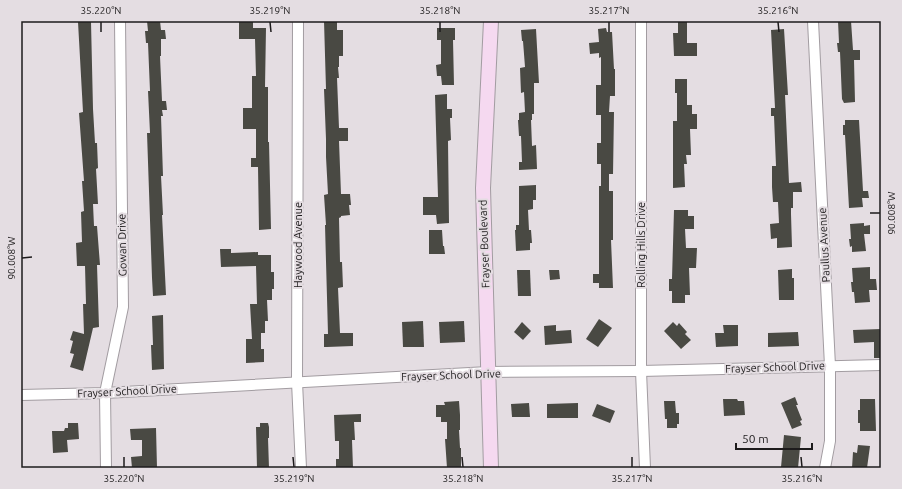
<svg xmlns="http://www.w3.org/2000/svg" width="902" height="489" viewBox="0 0 902 489" font-family="Ubuntu,sans-serif">
	<style>
		.building { fill: #494943 }
		.lines { fill: none; stroke-linecap: round; stroke-linejoin: round }
		.minor-casing { stroke: #a29ca1; stroke-width: 12 }
		.secondary-casing { stroke: #a29ca1; stroke-width: 16 }
		.minor { stroke: #fff; stroke-width: 10 }
		.secondary { stroke: #f5d9f0; stroke-width: 14 }
		.ticks { fill: none; stroke: #1d1b1c; stroke-width: 1.5 }
		.labels { text-anchor: middle; stroke-width: 4; stroke-linejoin: round; paint-order: stroke }
		.street-label { font-size: 11px; fill: #1d1b1c; stroke: #e4dde2 }
		.neatline { fill: none; stroke: #1d1b1c; stroke-width: 1.5 }
		.ticks-label { font-size: 10px; text-anchor: middle; fill: #1d1b1c }
	</style>
	<rect width="100%" height="100%" fill="#e4dde2"/>
	<!-- building -->
	<g class="building">
		<polygon points="147,21 160,21 161,30 165,30 166,39 161,39 161,56 160,56 162,101 166,101 167,110 162,110 163,116 161,116 163,176 161,176 163,215 162,215 166,295 153,296 152,278 147,133 150,133 148,91 150,91 148,43 146,43 145,31 148,31"/>
		<polygon points="239,21 253,21 253,28 266,28 265,87 268,87 268,142 269,142 271,229 259,230 258,167 251,167 251,158 256,158 256,129 243,129 243,108 252,108 252,76 256,76 255,39 239,39"/>
		<polygon points="324,21 337,21 337,30 343,30 343,56 339,56 339,67 338,67 339,78 337,78 339,128 348,128 348,141 339,141 341,194 350,194 351,205 349,205 350,215 341,216 341,217 339,218 340,262 342,262 343,287 338,288 340,333 353,333 353,346 327,347 324,347 324,334 328,334 325,225 326,225 324,195 328,194 326,157 326,139 324,89 326,89"/>
		<polygon points="678,21 687,21 687,43 697,43 697,56 674,56 673,33 678,33"/>
		<polygon points="838,21 851,21 853,50 860,50 860,60 854,60 855,102 844,103 842,99 840,52 838,52 837,43 839,43"/>
		<polygon points="78,22 91,22 93,109 95,143 97,143 98,168 96,169 98,204 93,204 94,226 97,226 100,265 97,265 99,327 93,328 83,371 70,367 74,354 70,353 73,341 70,340 73,331 84,334 83,304 86,304 85,266 77,266 76,243 82,242 81,212 84,211 82,181 84,181 79,113 83,112"/>
		<polygon points="437,28 455,28 455,40 453,40 454,85 442,85 441,76 437,76 436,65 441,64 441,40 437,40"/>
		<polygon points="606,28 607,32 612,32 614,69 615,69 615,96 610,96 609,112 614,112 613,174 609,174 609,191 613,191 613,240 611,240 613,288 599,288 599,283 593,283 593,274 599,274 599,186 601,186 601,164 597,164 597,143 601,143 601,115 596,115 596,85 601,85 601,57 599,58 599,53 590,54 589,43 599,42 598,29"/>
		<polygon points="536,29 539,83 534,83 534,114 532,114 532,120 531,120 532,146 536,145 537,169 519,170 519,162 522,162 521,136 519,136 518,120 519,120 519,113 525,112 524,92 521,93 520,68 525,67 523,41 522,41 521,30"/>
		<polygon points="784,29 788,95 785,95 789,183 801,182 802,192 793,192 793,208 791,208 791,214 792,247 777,248 777,238 771,239 770,224 779,223 778,202 773,202 772,187 772,166 776,166 774,116 771,116 771,108 775,108 771,30"/>
		<polygon points="675,79 687,79 687,105 692,105 692,114 697,114 697,129 690,129 691,155 686,155 687,164 684,164 685,187 673,188 673,121 677,121 677,93 675,93"/>
		<polygon points="447,94 447,109 452,109 452,118 450,118 451,140 448,141 449,223 437,224 436,215 423,215 423,197 438,197 435,95"/>
		<polygon points="845,120 859,120 863,191 868,191 869,198 862,198 863,207 849,208 845,135 843,135 843,125 845,125"/>
		<polygon points="536,185 536,200 533,200 533,209 528,210 529,230 531,230 532,243 530,243 530,250 516,251 515,230 516,230 516,225 519,225 519,186"/>
		<polygon points="674,210 688,210 688,216 694,216 694,229 685,229 686,248 697,248 696,268 689,268 690,295 685,295 685,303 672,303 672,291 669,291 669,279 672,279"/>
		<polygon points="864,223 864,226 870,225 870,234 864,234 866,251 852,252 852,246 850,247 849,239 851,239 850,224"/>
		<polygon points="429,230 442,230 443,246 444,246 445,254 429,254"/>
		<polygon points="220,249 231,249 231,253 258,252 258,255 271,255 271,272 274,272 274,289 272,289 272,300 267,300 268,321 265,321 265,333 261,333 261,349 264,349 264,362 246,363 246,339 252,339 250,304 257,304 256,266 221,267"/>
		<polygon points="870,267 870,279 876,279 877,290 869,290 870,302 855,303 854,292 852,292 851,282 853,282 852,268"/>
		<polygon points="792,269 792,278 794,278 794,300 779,300 778,270"/>
		<polygon points="517,270 530,270 531,296 518,296"/>
		<polygon points="549,270 559,270 560,279 550,280"/>
		<polygon points="163,315 164,369 152,370 151,345 153,345 152,316"/>
		<polygon points="599,319 612,328 598,347 586,339"/>
		<polygon points="423,321 424,347 403,347 402,322"/>
		<polygon points="464,321 465,342 440,343 439,322"/>
		<polygon points="522,322 531,331 523,340 514,332"/>
		<polygon points="673,322 677,326 679,323 687,332 685,334 691,340 681,349 664,331"/>
		<polygon points="556,325 556,331 571,330 572,343 545,345 544,326"/>
		<polygon points="723,325 738,325 738,346 716,347 715,333 724,333"/>
		<polygon points="881,329 881,358 874,358 874,342 854,343 853,330"/>
		<polygon points="798,332 799,346 768,347 768,333"/>
		<polygon points="795,397 798,405 796,405 802,420 800,421 802,425 792,429 781,403"/>
		<polygon points="723,399 737,399 738,401 744,401 745,415 724,416"/>
		<polygon points="860,399 875,399 876,431 860,431 860,423 858,423 858,410 860,410"/>
		<polygon points="459,401 460,415 460,430 459,430 460,448 461,448 461,468 447,468 445,439 447,439 447,422 441,422 441,417 436,417 436,405 445,405 444,402"/>
		<polygon points="664,401 675,401 676,413 679,413 679,424 677,424 677,428 667,428 667,419 665,419"/>
		<polygon points="529,403 530,417 512,417 511,404"/>
		<polygon points="578,403 578,418 547,418 547,404"/>
		<polygon points="597,404 615,411 610,423 592,416"/>
		<polygon points="361,414 361,422 354,422 355,440 352,440 353,468 336,468 336,459 339,459 339,441 335,441 334,415"/>
		<polygon points="68,423 78,423 79,439 67,440 68,452 53,453 52,431 64,431 65,428 68,428"/>
		<polygon points="260,423 268,423 269,427 269,438 268,438 269,468 257,468 256,427 260,427"/>
		<polygon points="156,428 157,468 132,468 131,457 142,456 142,440 131,440 130,429"/>
		<polygon points="784,435 801,437 798,468 781,467"/>
		<polygon points="858,445 870,446 867,468 852,468 853,452 857,453"/>
	</g>
	<g class="lines">
		<defs>
			<g id="minor">
				<polyline points="298,21 297,382 301,468"/>
				<polyline points="641,21 641,371 645,468"/>
				<polyline points="813,21 830,366 830,441 825,468"/>
				<polyline points="21,395 105,393 488,372 641,371 881,365"/>
				<polyline points="106,468 105,393 123,307 120,21"/>
			</g>
			<polyline id="secondary" points="491,468 483,188 491,21"/>
		</defs>
		<!-- minor casing -->
		<use href="#minor" class="minor-casing"/>
		<!-- secondary casing -->
		<use href="#secondary" class="secondary-casing"/>
		<!-- minor -->
		<use href="#minor" class="minor"/>
		<!-- secondary -->
		<use href="#secondary" class="secondary"/>
	</g>
	<!-- ticks -->
	<path class="ticks" d="M101 22V32M270 22 271 32M440 22V32M609 22V32M778 22 779 32M870 213H880M22 258 32 257M124 457V467M293 457 294 467M462 457 463 467M632 457V467M801 457 802 467"/>
	<g class="labels">
		<!-- street labels -->
		<g class="street-label">
			<text transform="translate(484 244) rotate(-92)" y="4">Frayser Boulevard</text>
			<text transform="translate(122 245) rotate(-91)" y="4">Gowan Drive</text>
			<text transform="translate(298 245) rotate(-90)" y="4">Haywood Avenue</text>
			<text transform="translate(641 245) rotate(-90)" y="4">Rolling Hills Drive</text>
			<text transform="translate(824 245) rotate(-93)" y="4">Paullus Avenue</text>
			<text transform="translate(775 367) rotate(-2)" y="4">Frayser School Drive</text>
			<text transform="translate(451 375) rotate(-2)" y="4">Frayser School Drive</text>
			<text transform="translate(127 391) rotate(-3)" y="4">Frayser School Drive</text>
		</g>
	</g>
	<!-- border -->
	<rect width="902" height="489" fill="none" stroke="#e4dde2" stroke-width="44"/>
	<!-- scale -->
	<path d="M736 443v6h76v-6" fill="none" stroke="#1d1b1c" stroke-width="2"/>
	<text x="742" y="443" font-size="12" fill="#1d1b1c" stroke="#e4dde2" stroke-width="3" paint-order="stroke">50 m</text>
	<rect x="22" y="22" width="858" height="445" class="neatline"/>
	<g class="ticks-label">
		<text x="101" y="14">35.220°N</text>
		<text x="270" y="14">35.219°N</text>
		<text x="440" y="14">35.218°N</text>
		<text x="609" y="14">35.217°N</text>
		<text x="778" y="14">35.216°N</text>
		<text transform="translate(891 213) rotate(-90)" y="4">90.008°W</text>
		<text transform="translate(11 258) rotate(-90)" y="4">90.008°W</text>
		<text x="124" y="482">35.220°N</text>
		<text x="294" y="482">35.219°N</text>
		<text x="463" y="482">35.218°N</text>
		<text x="632" y="482">35.217°N</text>
		<text x="802" y="482">35.216°N</text>
	</g>
</svg>
